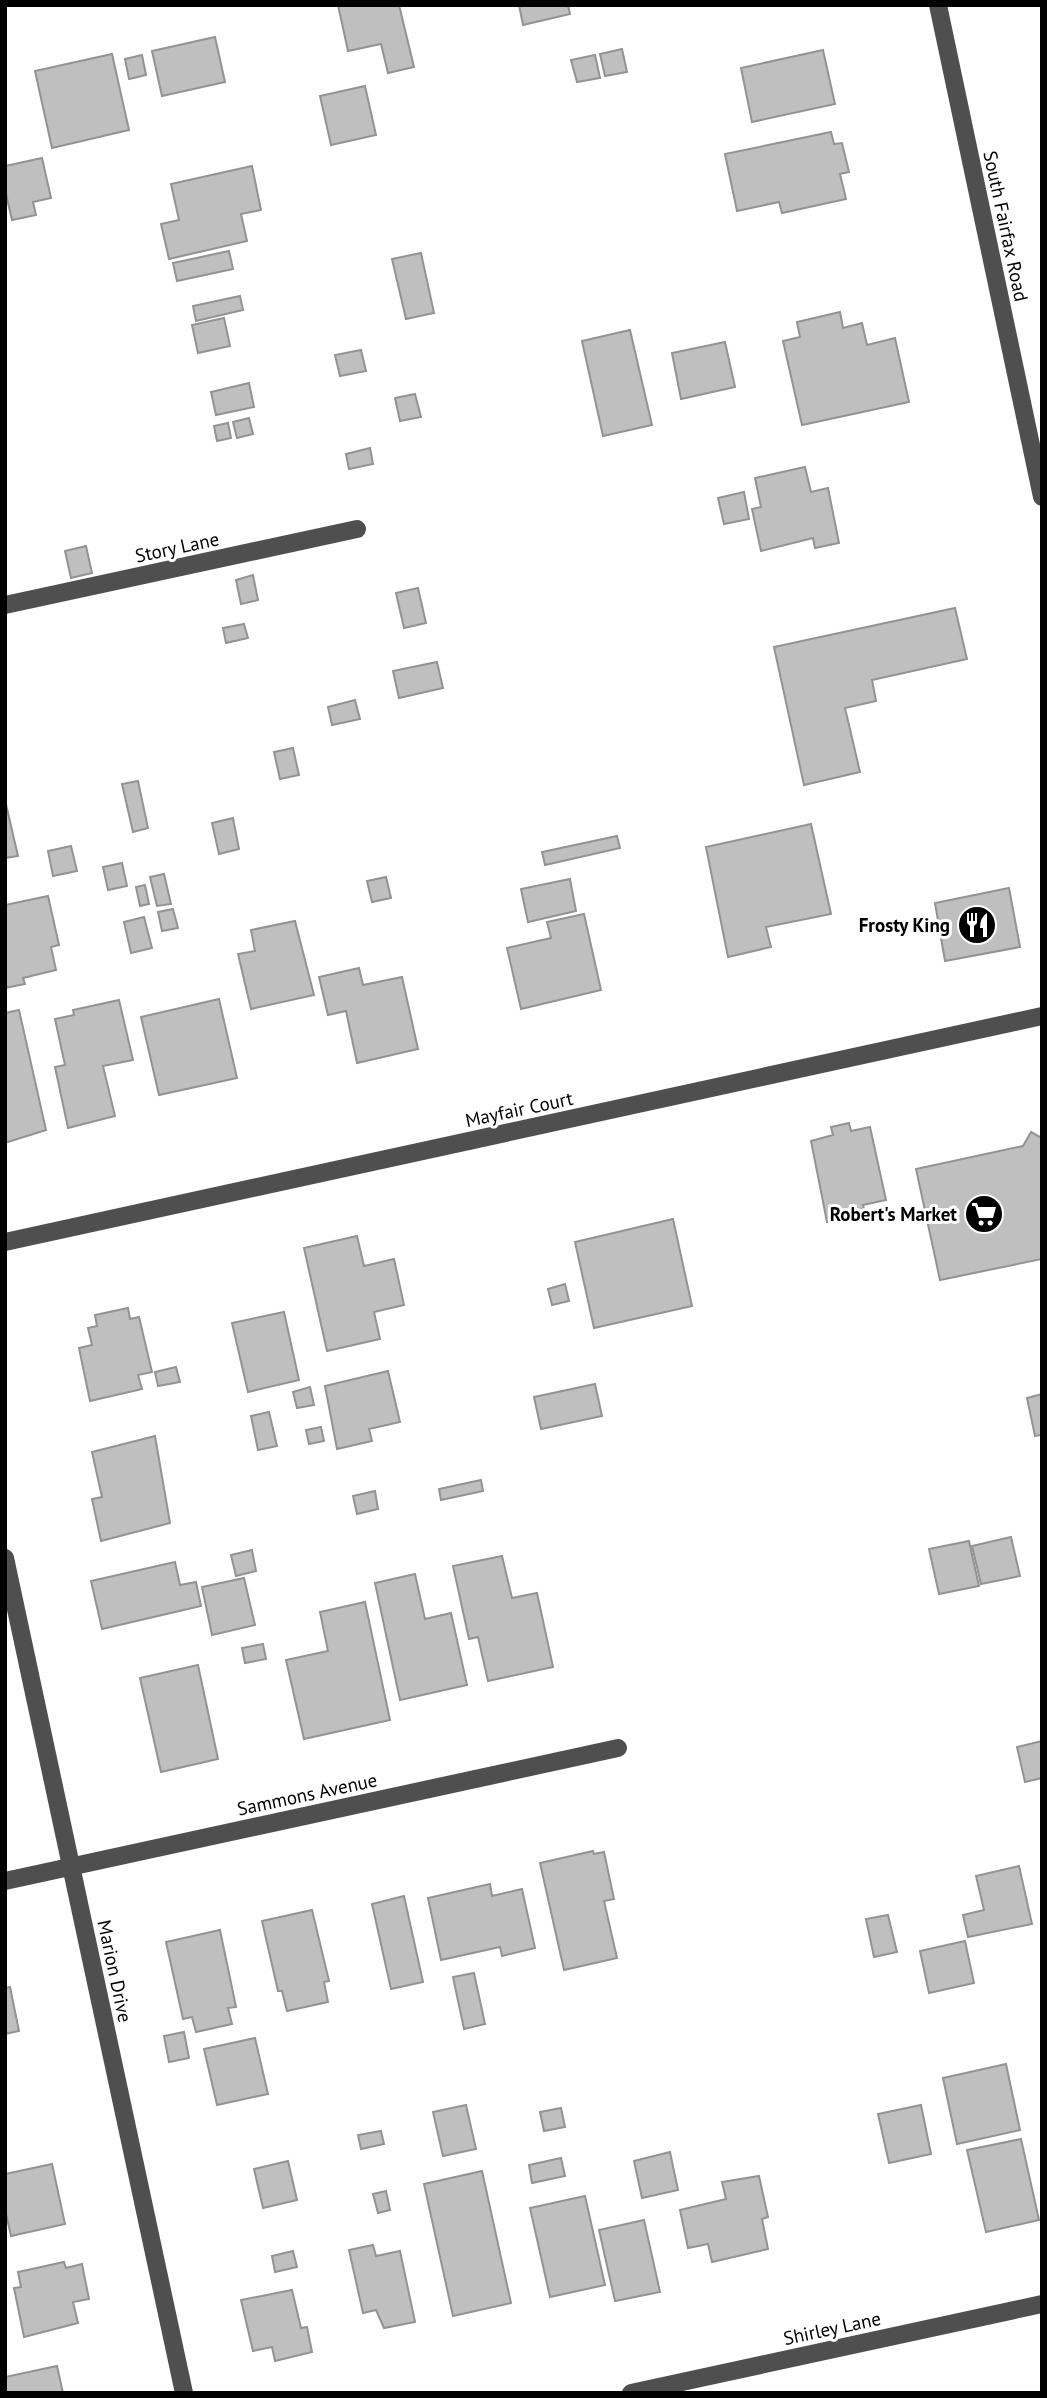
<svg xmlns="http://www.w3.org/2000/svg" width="1047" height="2398" viewBox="0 0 1047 2398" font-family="'PT Sans',sans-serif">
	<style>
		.building { fill: #bfbfbf; stroke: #939393; stroke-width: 2 }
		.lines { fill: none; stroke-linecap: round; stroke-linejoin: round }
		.minor { stroke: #4f4f4f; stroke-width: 18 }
		.labels { text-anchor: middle; stroke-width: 6; stroke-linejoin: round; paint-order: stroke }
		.street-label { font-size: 19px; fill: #000; stroke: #fff }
		.poi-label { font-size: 19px; font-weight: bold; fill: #000; stroke: #fff; text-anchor: end }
	</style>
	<rect width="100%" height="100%" fill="#fff"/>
	<!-- building -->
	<g class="building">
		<polygon points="338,5 399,5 414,67 388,73 381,44 348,51"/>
		<polygon points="519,5 568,5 570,14 523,25"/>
		<polygon points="215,37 225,82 162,96 152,51"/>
		<polygon points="622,49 627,72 605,76 600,54"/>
		<polygon points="823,50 835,104 752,122 741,68"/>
		<polygon points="112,54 129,130 52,148 35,71"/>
		<polygon points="142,55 146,75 129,79 125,59"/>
		<polygon points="595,55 600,78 577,82 571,60"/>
		<polygon points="365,86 376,135 331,145 320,96"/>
		<polygon points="831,132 834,144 842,143 849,172 840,174 846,199 782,213 779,202 737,211 725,154"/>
		<polygon points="42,158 51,198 33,202 36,215 12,220 5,190 5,166"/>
		<polygon points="252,166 261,210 241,214 247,241 169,259 161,224 179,220 171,184"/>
		<polygon points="229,251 233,269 177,281 173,263"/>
		<polygon points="421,253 434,313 406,319 392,259"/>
		<polygon points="240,296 243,310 196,321 193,306"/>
		<polygon points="840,312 843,328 862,323 867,345 895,338 909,402 802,425 783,341 800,337 797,322"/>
		<polygon points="224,318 230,346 198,353 192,325"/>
		<polygon points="630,330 652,425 603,436 582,341"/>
		<polygon points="725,342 735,387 681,399 672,353"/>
		<polygon points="361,350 366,371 340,376 335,355"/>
		<polygon points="249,383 254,407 216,415 211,392"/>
		<polygon points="415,394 421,417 400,421 395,398"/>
		<polygon points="249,418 253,434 237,438 233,422"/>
		<polygon points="228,423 231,438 217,441 214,426"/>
		<polygon points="370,448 373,464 349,469 346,454"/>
		<polygon points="805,467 811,492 828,488 839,543 815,548 813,538 761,551 752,509 761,507 755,478"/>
		<polygon points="744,492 749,519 724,524 718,498"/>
		<polygon points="86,546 92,573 71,578 65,551"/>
		<polygon points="253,575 258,600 241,604 236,580"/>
		<polygon points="418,588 426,623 404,628 396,593"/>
		<polygon points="955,608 967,659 872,680 876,701 845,708 860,772 804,785 774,647"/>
		<polygon points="244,624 248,638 226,643 223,628"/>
		<polygon points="437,662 443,688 399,698 393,671"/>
		<polygon points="355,700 360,719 332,725 328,707"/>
		<polygon points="293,748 299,775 280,779 274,752"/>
		<polygon points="138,781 148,828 133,832 122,784"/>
		<polygon points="5,800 18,856 5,858"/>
		<polygon points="233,818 239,849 219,854 212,823"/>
		<polygon points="811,824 831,914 766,927 771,947 728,957 706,847"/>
		<polygon points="617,836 620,848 545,865 542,852"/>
		<polygon points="71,846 77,871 53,876 48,851"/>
		<polygon points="122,863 127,886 108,890 103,867"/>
		<polygon points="164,874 171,904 157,906 150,877"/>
		<polygon points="386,877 391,898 372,902 367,881"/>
		<polygon points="570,879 576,911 528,922 521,889"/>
		<polygon points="145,885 149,904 140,906 136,887"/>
		<polygon points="1009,888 1020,947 945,961 935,903"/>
		<polygon points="48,896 59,945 51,947 56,970 23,978 25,984 5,988 5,905"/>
		<polygon points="173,909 178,928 162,931 158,912"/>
		<polygon points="584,914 601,990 521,1009 507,948 551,938 547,922"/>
		<polygon points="144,917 152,948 131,953 124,922"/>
		<polygon points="295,921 314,995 251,1009 238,954 255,951 251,930"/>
		<polygon points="359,968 363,985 402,977 418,1049 357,1063 346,1011 328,1015 319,977"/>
		<polygon points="219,999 237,1078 159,1095 141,1017"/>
		<polygon points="119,1000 133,1060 103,1066 115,1116 68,1128 55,1067 65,1065 55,1019 74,1015 73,1010"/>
		<polygon points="19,1010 46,1130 5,1143 5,1013"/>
		<polygon points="849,1123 851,1131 870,1127 886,1200 863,1205 865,1214 827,1222 811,1141 833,1135 831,1127"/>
		<polygon points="1031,1132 1042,1138 1042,1259 940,1280 916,1169 1023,1146"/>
		<polygon points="673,1219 692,1306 594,1328 575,1242"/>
		<polygon points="357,1236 364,1266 394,1259 404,1305 374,1312 380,1339 327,1351 304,1248"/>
		<polygon points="565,1284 569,1301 552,1305 548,1289"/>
		<polygon points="128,1308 130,1319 139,1317 152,1372 138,1375 142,1389 90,1401 79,1348 92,1345 88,1328 97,1326 95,1315"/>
		<polygon points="284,1312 299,1380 248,1392 232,1323"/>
		<polygon points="176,1367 180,1382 158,1386 155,1372"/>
		<polygon points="388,1371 400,1422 369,1429 372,1441 337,1449 325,1386"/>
		<polygon points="595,1384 602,1416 541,1429 534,1397"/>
		<polygon points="310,1387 314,1405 297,1408 293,1392"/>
		<polygon points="1042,1394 1042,1435 1035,1436 1027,1398"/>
		<polygon points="269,1412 277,1446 258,1450 251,1416"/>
		<polygon points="321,1427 324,1441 309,1444 306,1430"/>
		<polygon points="155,1436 170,1523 101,1541 92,1499 102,1497 92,1452"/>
		<polygon points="481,1480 483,1491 441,1500 439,1489"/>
		<polygon points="375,1491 378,1509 357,1514 353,1496"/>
		<polygon points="1011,1537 1020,1576 981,1584 972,1546"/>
		<polygon points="969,1541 979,1586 939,1594 929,1549"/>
		<polygon points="252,1550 256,1571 236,1576 231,1555"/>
		<polygon points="502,1556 512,1598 537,1593 553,1667 488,1681 478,1637 469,1639 453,1566"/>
		<polygon points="175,1562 180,1585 196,1582 201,1606 102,1629 91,1581"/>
		<polygon points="415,1574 425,1619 451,1613 467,1685 400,1700 375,1583"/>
		<polygon points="244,1578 255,1625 212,1635 202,1587"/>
		<polygon points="365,1602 390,1720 304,1739 286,1660 328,1651 320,1612"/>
		<polygon points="263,1644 266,1659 245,1663 242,1648"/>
		<polygon points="198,1665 218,1759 161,1772 140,1678"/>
		<polygon points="1042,1741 1042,1778 1025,1782 1017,1747"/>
		<polygon points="593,1851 594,1854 604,1852 614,1899 604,1901 617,1958 564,1970 540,1863"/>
		<polygon points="1019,1866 1032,1924 968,1937 963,1915 984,1910 976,1876"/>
		<polygon points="490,1884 492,1896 522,1889 535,1948 502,1956 500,1947 441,1960 428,1898"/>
		<polygon points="404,1896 423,1982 391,1989 372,1904"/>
		<polygon points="312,1910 329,1981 324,1982 328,2002 287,2011 282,1991 278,1991 262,1921"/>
		<polygon points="888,1915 897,1952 874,1957 866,1919"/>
		<polygon points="220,1930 236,2007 228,2008 232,2024 196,2032 192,2017 183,2019 166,1942"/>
		<polygon points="965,1941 974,1983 929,1993 920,1951"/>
		<polygon points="474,1973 485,2024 464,2029 453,1977"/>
		<polygon points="10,1987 19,2031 5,2034 5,1988"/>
		<polygon points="184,2032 189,2058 169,2062 164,2036"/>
		<polygon points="255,2038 268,2094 217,2105 204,2049"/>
		<polygon points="1006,2064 1020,2130 957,2144 943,2078"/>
		<polygon points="466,2105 476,2149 443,2156 433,2112"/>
		<polygon points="921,2105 931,2154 889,2163 878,2114"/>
		<polygon points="561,2108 565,2127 544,2131 540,2112"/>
		<polygon points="381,2131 384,2144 361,2149 358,2135"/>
		<polygon points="1021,2139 1039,2220 986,2232 967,2150"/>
		<polygon points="670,2152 678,2190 642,2198 634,2161"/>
		<polygon points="561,2158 565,2176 532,2183 529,2165"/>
		<polygon points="288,2161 297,2200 263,2208 254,2169"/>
		<polygon points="52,2164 65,2224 11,2236 5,2209 5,2174"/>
		<polygon points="482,2171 511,2303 453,2316 424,2184"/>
		<polygon points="759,2176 768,2217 762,2219 768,2249 712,2262 708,2244 688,2248 680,2210 726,2199 722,2182"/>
		<polygon points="386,2191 390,2210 378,2213 373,2194"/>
		<polygon points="585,2196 605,2285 550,2297 530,2208"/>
		<polygon points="644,2220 660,2292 615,2301 599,2230"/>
		<polygon points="373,2245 376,2256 400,2251 415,2322 384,2328 376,2310 363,2313 349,2250"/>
		<polygon points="293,2251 297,2267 275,2272 272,2256"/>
		<polygon points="64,2262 66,2268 82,2264 89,2299 73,2302 78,2323 24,2337 14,2288 21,2287 18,2272"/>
		<polygon points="292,2290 301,2328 307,2327 312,2352 275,2361 272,2347 253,2351 241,2300"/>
		<polygon points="57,2366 63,2393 5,2393 5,2377"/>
	</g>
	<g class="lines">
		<!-- minor -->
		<g class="minor">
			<polyline points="938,5 1042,497"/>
			<polyline points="5,605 357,529"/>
			<polyline points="5,1242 1042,1016"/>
			<polyline points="5,1558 184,2393"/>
			<polyline points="5,1881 618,1748"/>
			<polyline points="631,2393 1042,2304"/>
		</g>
	</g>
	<!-- icons -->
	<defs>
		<symbol id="restaurant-disc" viewBox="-11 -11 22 22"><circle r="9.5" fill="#000" stroke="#fff"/><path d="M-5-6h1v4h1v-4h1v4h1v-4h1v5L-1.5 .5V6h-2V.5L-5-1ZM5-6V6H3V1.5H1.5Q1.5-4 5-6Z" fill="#fff"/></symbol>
		<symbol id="supermarket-disc" viewBox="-11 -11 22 22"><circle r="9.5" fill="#000" stroke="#fff"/><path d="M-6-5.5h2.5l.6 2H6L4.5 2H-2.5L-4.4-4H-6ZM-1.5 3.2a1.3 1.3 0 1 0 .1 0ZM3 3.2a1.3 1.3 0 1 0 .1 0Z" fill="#fff"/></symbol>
	</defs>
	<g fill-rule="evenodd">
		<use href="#restaurant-disc" x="955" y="903" width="44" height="44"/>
		<use href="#supermarket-disc" x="962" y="1192" width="44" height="44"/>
	</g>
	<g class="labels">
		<!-- street labels -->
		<g class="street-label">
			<text transform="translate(1006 226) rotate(78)" y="7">South Fairfax Road</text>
			<text transform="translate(177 547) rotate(-12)" y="7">Story Lane</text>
			<text transform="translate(519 1109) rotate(-12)" y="7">Mayfair Court</text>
			<text transform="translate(307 1794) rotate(-12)" y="7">Sammons Avenue</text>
			<text transform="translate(115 1971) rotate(78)" y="7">Marion Drive</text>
			<text transform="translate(832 2328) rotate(-12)" y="7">Shirley Lane</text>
		</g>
		<!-- poi labels -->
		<g class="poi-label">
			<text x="950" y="932">Frosty King</text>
			<text x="957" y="1221">Robert's Market</text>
		</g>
	</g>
	<!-- border -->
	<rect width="1047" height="2398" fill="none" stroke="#000000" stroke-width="14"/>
</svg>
